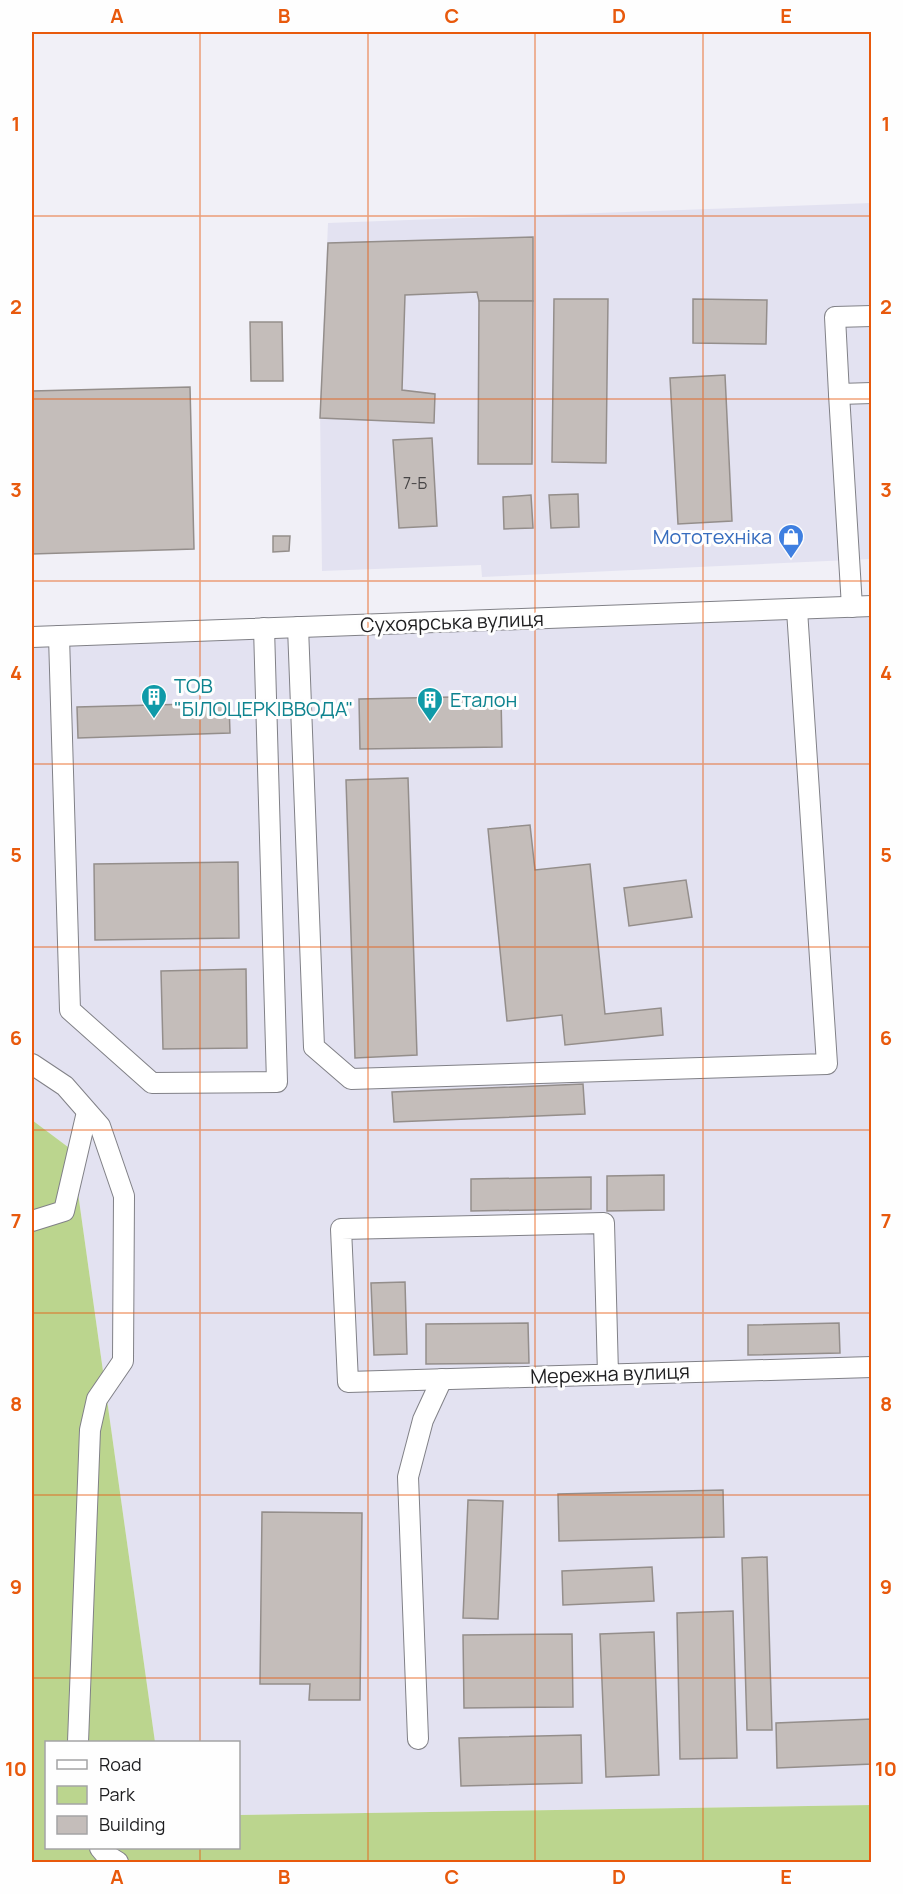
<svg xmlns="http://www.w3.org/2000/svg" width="903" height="1894" viewBox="0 0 903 1894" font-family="Manrope,sans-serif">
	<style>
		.built { fill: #e3e2f1 }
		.green { fill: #bbd58e }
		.building { fill: #c4bdba; stroke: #948e8b; stroke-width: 1.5 }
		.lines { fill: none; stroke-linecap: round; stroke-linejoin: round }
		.minor-casing { stroke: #818187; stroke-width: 22 }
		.minor { stroke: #fff; stroke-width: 20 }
		.grid { fill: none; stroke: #e8590c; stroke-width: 1.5; stroke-opacity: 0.55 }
		.labels { text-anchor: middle; stroke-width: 6; stroke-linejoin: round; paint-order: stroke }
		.number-label { font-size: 16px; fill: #474546 }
		.shop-label { font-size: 20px; fill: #366cbe; stroke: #fefefe; text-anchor: end }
		.street-label { font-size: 20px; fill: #1d1d1f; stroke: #fefefe }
		.culture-label { font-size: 20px; fill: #0d838f; stroke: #fefefe; text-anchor: start }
		.neatline { fill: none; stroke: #e8590c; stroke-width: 2 }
		.grid-label { font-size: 20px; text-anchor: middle; font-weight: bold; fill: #e8590c }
	</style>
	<rect width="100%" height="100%" fill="#f1f0f7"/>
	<!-- built -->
	<g class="built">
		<polygon points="871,203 871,559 482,577 481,565 322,571 320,408 328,223"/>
		<polygon points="871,606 871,1805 239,1815 238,1742 155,1742 72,1150 32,1120 32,637"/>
	</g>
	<!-- green -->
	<polygon class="green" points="32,1120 72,1150 155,1742 46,1742 46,1848 238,1848 239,1815 871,1805 871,1862 32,1862"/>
	<!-- building -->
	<g class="building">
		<polygon points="533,237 533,301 479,301 477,292 405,295 402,390 435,394 434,423 320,418 328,243"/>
		<polygon points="554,299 608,299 606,463 552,462"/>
		<polygon points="693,299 767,300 766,344 693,343"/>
		<polygon points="479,301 533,301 532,464 478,464"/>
		<polygon points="250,322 282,322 283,381 251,381"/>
		<polygon points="725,375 732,521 678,524 670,378"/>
		<polygon points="190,387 194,549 32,554 32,391"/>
		<polygon points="432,438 437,526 399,528 393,440"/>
		<polygon points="578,494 579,527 551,528 549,495"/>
		<polygon points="531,495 533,528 504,529 503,497"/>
		<polygon points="273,536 290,536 289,551 273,552"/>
		<polygon points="501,696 502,747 360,749 359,699"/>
		<polygon points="229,703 230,733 78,738 77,707"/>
		<polygon points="408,778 417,1055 355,1058 346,780"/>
		<polygon points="530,825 535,870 590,864 605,1014 661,1008 663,1035 565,1045 562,1015 507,1021 488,829"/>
		<polygon points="238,862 239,938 95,940 94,864"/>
		<polygon points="686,880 692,917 629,926 624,888"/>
		<polygon points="246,969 247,1048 163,1049 161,971"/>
		<polygon points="583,1084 585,1114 394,1122 392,1092"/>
		<polygon points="664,1175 664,1210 607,1211 607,1176"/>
		<polygon points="591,1177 591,1209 471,1211 471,1179"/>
		<polygon points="405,1282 407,1354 374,1355 371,1283"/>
		<polygon points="528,1323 529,1363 426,1364 426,1324"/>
		<polygon points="839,1323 840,1353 748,1355 748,1325"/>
		<polygon points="723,1490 724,1537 559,1541 558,1494"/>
		<polygon points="468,1500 503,1501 498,1619 463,1618"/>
		<polygon points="262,1512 362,1513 360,1700 309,1700 310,1684 260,1684"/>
		<polygon points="767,1557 772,1730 747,1730 742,1558"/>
		<polygon points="652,1567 654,1601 563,1605 562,1571"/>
		<polygon points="733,1611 737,1758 680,1759 677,1613"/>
		<polygon points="654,1632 659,1775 606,1777 600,1634"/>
		<polygon points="572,1634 573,1707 464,1708 463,1635"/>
		<polygon points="872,1719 872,1764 777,1768 776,1723"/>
		<polygon points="581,1735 582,1783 461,1786 459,1738"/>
	</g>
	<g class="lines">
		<defs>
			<g id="minor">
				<polyline points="872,316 835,317 839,394 872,393"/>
				<polyline points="839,394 852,607"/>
				<polyline points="298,627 314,1047 351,1079 827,1064 797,610"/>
				<polyline points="59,636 70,1010 152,1083 277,1082 264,628"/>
				<polyline points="32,637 872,606"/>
				<polyline points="32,1064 65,1086 100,1126 124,1196 123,1361 97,1399 90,1430 78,1742"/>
				<polyline points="32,1221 64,1211 87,1112"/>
				<polyline points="608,1374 604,1223 341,1229 348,1382 872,1367"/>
				<polyline points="418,1739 408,1477 423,1420 442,1379"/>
				<polyline points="100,1848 105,1854 118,1862"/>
			</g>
		</defs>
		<!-- minor casing -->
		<use href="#minor" class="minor-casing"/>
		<!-- minor -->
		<use href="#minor" class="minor"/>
	</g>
	<!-- grid -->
	<path class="grid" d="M200 32V1742M368 32V1862M535 32V1862M703 32V1862M32 216H872M32 399H872M32 581H872M32 764H872M32 947H872M32 1130H872M32 1313H872M32 1495H872M32 1678H872M200 1848V1862"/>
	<!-- icons -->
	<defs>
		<symbol id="shop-pin" viewBox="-11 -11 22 30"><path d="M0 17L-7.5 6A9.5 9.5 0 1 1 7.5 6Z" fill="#3f7fe0" stroke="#fefefe"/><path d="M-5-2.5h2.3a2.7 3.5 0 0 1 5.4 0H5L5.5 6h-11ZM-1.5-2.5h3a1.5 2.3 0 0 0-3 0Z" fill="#fff"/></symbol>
		<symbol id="building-pin" viewBox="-11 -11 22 30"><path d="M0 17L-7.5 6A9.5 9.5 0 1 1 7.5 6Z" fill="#0f9aa8" stroke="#fefefe"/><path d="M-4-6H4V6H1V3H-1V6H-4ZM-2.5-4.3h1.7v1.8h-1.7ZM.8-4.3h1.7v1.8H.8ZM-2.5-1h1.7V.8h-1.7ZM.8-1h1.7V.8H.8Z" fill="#fff"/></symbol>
	</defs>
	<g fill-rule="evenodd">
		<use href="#shop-pin" x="776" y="522" width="30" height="40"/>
		<use href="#building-pin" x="139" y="682" width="30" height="40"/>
		<use href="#building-pin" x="415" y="685" width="30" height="40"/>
	</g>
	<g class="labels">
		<!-- number labels -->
		<g class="number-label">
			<text x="415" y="489">7-Б</text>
		</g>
		<!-- shop labels -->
		<g class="shop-label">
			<text x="772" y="544">Мототехніка</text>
		</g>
		<!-- street labels -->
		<g class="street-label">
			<text transform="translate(452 622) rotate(-2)" y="7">Сухоярська вулиця</text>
			<text transform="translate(610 1374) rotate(-2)" y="7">Мережна вулиця</text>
		</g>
		<!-- culture labels -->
		<g class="culture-label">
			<text x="174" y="693">ТОВ<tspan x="174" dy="23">"БІЛОЦЕРКІВВОДА"</tspan></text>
			<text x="450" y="707">Еталон</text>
		</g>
	</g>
	<!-- border -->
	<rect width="903" height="1894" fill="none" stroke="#fefefe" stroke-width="66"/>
	<!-- legend -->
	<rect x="45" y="1741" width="195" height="108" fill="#fefefe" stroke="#a4a4a5" stroke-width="1.5"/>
	<rect x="57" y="1760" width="30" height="9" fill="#ffffff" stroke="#a4a4a5" stroke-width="1.5"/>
	<text x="99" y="1771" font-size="18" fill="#1d1d1f">Road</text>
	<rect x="57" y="1786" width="30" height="18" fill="#bbd58e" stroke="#a4a4a5" stroke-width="1.5"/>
	<text x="99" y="1801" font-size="18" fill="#1d1d1f">Park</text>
	<rect x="57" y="1816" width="30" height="18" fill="#c4bdba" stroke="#a4a4a5" stroke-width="1.5"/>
	<text x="99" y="1831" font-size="18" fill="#1d1d1f">Building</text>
	<rect x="33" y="33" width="837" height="1828" class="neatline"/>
	<g class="grid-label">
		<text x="117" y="23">A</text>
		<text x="284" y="23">B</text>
		<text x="452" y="23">C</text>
		<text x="619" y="23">D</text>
		<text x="786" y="23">E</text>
		<text x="16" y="131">1</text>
		<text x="886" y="131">1</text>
		<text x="16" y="314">2</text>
		<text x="886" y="314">2</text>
		<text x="16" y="497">3</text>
		<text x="886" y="497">3</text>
		<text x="16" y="680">4</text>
		<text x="886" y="680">4</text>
		<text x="16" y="862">5</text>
		<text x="886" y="862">5</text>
		<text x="16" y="1045">6</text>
		<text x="886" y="1045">6</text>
		<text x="16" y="1228">7</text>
		<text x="886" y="1228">7</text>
		<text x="16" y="1411">8</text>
		<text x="886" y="1411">8</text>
		<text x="16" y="1594">9</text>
		<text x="886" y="1594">9</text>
		<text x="16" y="1776">10</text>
		<text x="886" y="1776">10</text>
		<text x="117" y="1884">A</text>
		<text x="284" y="1884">B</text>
		<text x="452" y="1884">C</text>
		<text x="619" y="1884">D</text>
		<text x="786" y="1884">E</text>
	</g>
</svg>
